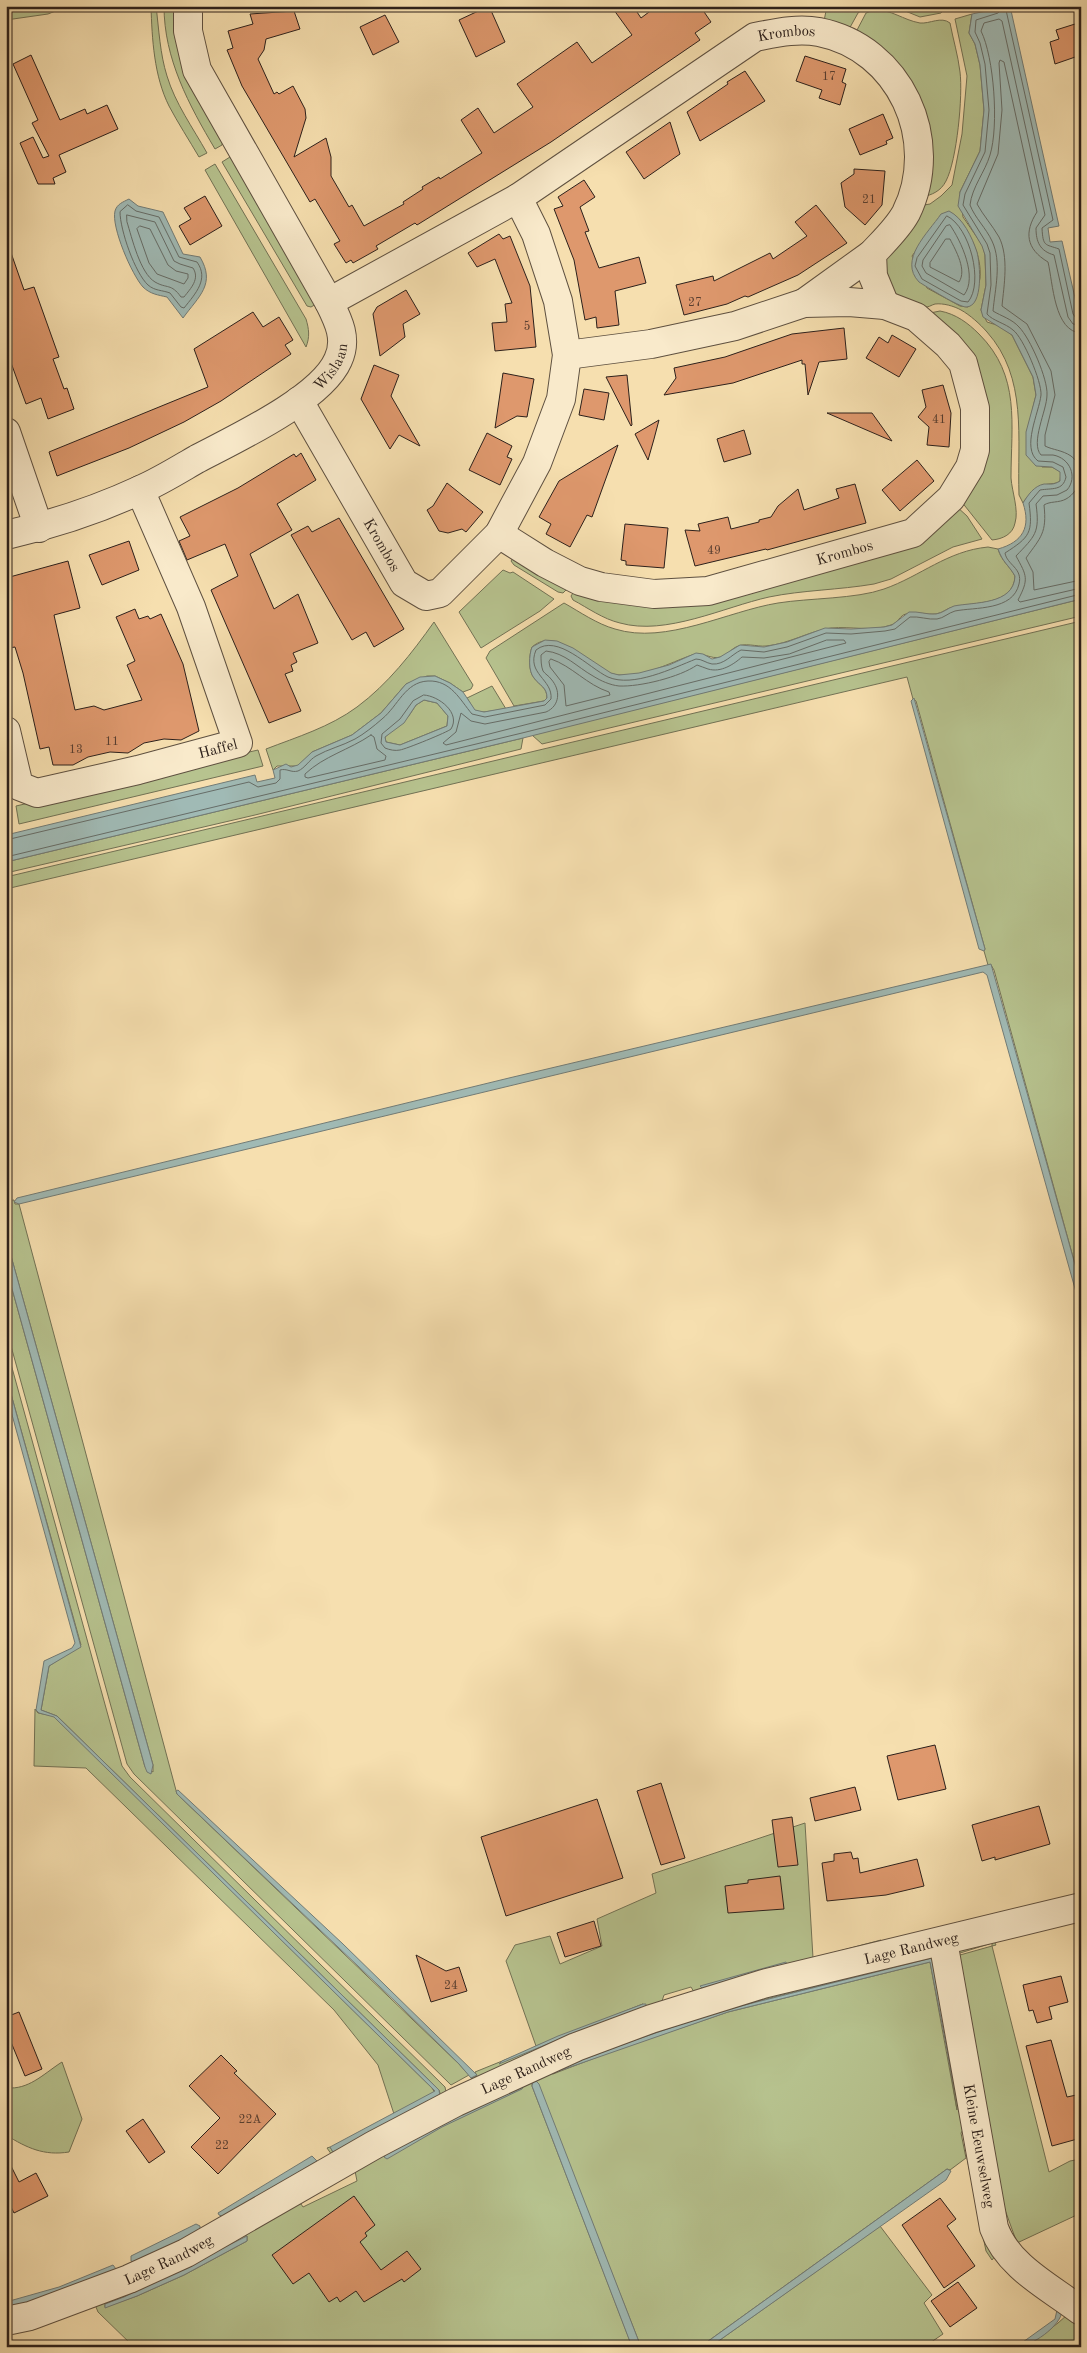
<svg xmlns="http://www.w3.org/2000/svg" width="1087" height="2353" viewBox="0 0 1087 2353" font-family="'Old Standard TT',serif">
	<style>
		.green { fill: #b7c38f; stroke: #727255; fill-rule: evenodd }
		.water { fill: #a0bab5; stroke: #727c77; fill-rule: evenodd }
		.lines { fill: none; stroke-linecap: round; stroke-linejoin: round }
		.shore { stroke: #666d68; stroke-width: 1 }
		.building { fill: #de986d; stroke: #2c201b }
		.minor-casing { stroke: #5e5040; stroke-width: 30 }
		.minor { stroke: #f9eacb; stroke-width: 28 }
		.labels { text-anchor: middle; stroke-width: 4.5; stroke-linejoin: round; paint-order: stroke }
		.number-label { font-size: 12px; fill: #583e30 }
		.street-label { font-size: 15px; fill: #2c201b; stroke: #f9eacb }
	</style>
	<rect width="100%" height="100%" fill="#f6dfaf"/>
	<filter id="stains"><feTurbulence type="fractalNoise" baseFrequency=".004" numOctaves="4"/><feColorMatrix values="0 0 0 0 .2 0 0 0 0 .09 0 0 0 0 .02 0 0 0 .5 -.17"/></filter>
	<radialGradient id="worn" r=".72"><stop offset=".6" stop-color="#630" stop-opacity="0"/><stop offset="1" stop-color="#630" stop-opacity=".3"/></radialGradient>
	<!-- green -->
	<g class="green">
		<polygon points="17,6 68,6 48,14 6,20 6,14"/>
		<path d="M151 6H156C159 30 160 54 167 76 175 103 193 128 207 153L199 157C189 140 178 123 169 106 154 76 152 39 151 6Z"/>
		<path d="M164 6H178L223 139 222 145 215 149C189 105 164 59 164 6Z"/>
		<polygon points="827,6 867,6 858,13 848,31 824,21"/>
		<polygon points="893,6 943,6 944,10 941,13 920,17"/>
		<path d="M874 10C891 9 903 20 920 23 930 24 941 16 950 23 953 39 958 55 960 72 963 95 957 160 946 181 941 191 932 195 922 197L927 170 856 32 866 13Z"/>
		<path d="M972 14 969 33 975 44 980 65 984 110 980 151 960 192 963 217 983 246 985 255 986 285 981 310 987 322 1000 326 1012 335 1033 377 1036 395 1030 420 1042 467H1052L1061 472 1060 481C1054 485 1050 483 1044 485 1035 488 1028 495 1023 503L1019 495C1017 438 1028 378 987 332 980 324 970 315 961 310 954 306 943 303 935 304 931 305 928 308 924 307 914 306 902 299 892 296L883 258 918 206 930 204 941 196 952 185 962 134 967 76 955 19ZM958 218C970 234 982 256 980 278 979 287 972 299 968 307L960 306 927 288 912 256 920 245Z"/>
		<polygon points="230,157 236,159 318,303 311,307 307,306 222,162"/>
		<path d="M215 164 306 319C309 329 310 337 306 347L205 170Z"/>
		<path d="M940 311C956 314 968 323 979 334 1021 376 1011 424 1011 478 1012 492 1019 510 1015 523 1013 534 1003 539 992 540L961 501 984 451 930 313Z"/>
		<path d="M956 506 967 516 982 539 953 547 891 579 874 584C839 590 803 590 769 597 724 607 666 636 620 623 603 619 588 608 573 600L571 596 573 593 674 601Z"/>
		<path d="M988 547 998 549C1002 562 1009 565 1015 576 1014 606 973 602 953 607 947 608 943 613 936 614 925 615 919 611 906 614 900 615 898 623 891 625 872 632 851 626 831 628 809 631 789 644 766 646 757 647 744 642 736 647 730 650 728 655 721 657 710 660 703 651 692 655 669 663 645 677 619 675 590 673 560 623 532 647 529 655 528 671 534 678 540 686 547 687 547 698L544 701 514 706 486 658 490 651 564 603C580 612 597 624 615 629 666 645 728 611 778 603 809 598 856 599 884 589 921 576 947 551 988 547Z"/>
		<polygon points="513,558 570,586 563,593 558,592 514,565 511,561"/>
		<polygon points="503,570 510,573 513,572 554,599 540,611 481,648 459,612"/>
		<polygon points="1081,599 1081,616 542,744 532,735"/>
		<polygon points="1081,621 1081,1286 994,970 991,965 988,965 984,951 985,949 916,701 913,699 907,677 6,889 6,877"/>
		<path d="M434 622 473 685 471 689 463 692 450 683 435 676H427L406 684 381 713 352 735 312 752 298 766H277L273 770 266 749C297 737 330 727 357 707 388 684 412 653 434 622Z"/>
		<polygon points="492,686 506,709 484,712 475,711 467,698"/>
		<polygon points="424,700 437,703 448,716 447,726 400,745 386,742 385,737 408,717 416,705"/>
		<polygon points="523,738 521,749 255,815 6,873 6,862"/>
		<polygon points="258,750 263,766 19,824 16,806"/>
		<polygon points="14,1200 15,1204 19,1204 177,1794 459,2064 469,2075 451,2085 134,1774 127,1764 6,1328 6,1267 145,1767 153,1772 153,1765 6,1238 6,1201"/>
		<polygon points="6,1346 122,1766 130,1777 445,2087 446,2092 334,2158 327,2148 330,2147 333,2152 440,2093 439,2090 57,1716 41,1710 49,1666 81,1645 6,1376"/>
		<polygon points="35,1709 38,1713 54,1716 432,2088 435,2093 394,2114 378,2065 334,2010 86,1768 34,1766"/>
		<polygon points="805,1823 813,1958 881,1940 877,1948 694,1992 691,1987 664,1995 662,2001 475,2083 471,2078 477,2076 475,2072 643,2004 536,2046 506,1961 515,1945 550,1936 560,1964 602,1946 597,1919 656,1893 652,1874"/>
		<path d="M992 1937 996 1945 992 1946V1943L957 1954 960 1955 992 1946 1049 2172 1070 2161 1081 2159V2213L1017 2243 1000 2196 1003 2217 1011 2244 1036 2267 1081 2299V2305L1011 2253 997 2226 951 1955 952 1950 957 1946ZM958 1962 961 1963 997 2166 994 2164 983 2113Z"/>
		<path d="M934 1954 1000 2250 992 2260 986 2251 967 2158H969L964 2128 961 2133 966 2158 950 2170 947 2169 700 2347H641L536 2081 532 2084V2086L630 2341 622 2347H134L98 2312 96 2307 99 2301 293 2202 301 2204 303 2207 357 2181 355 2171 469 2105 690 2015ZM932 1958 957 2110 930 1962 728 2012 613 2051 553 2074 551 2073 746 2004ZM244 2236H247V2241L184 2275 137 2296 105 2307V2304L124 2297Z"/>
		<path d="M62 2062 82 2119 69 2152C44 2156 27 2148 6 2135V2078L11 2088C31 2088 46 2072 62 2062Z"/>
		<polygon points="880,2226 932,2295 924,2303 943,2334 924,2347 710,2347"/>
		<polygon points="1011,2263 1081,2314 1081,2347 1026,2347 1058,2323 1067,2315 1005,2271"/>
	</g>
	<!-- water -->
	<g class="water">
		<path d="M1010 6 1059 226 1048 228 1050 242 1062 241 1081 324V599L523 738 6 862V835L255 775 257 782 275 778 273 770 286 764 291 767 298 765 312 752 352 735 381 713 406 684 420 677 435 676 450 683 463 692 475 710 484 712 544 701 547 698C547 687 540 686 534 678 528 671 529 655 532 647L545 640 557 641 573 648 611 673 619 675 639 673 669 665 696 653 703 654 712 659 720 657 740 645 764 647 787 642 825 628 851 629 884 627 892 625 909 612C918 611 928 615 936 614 943 613 948 608 954 606 974 602 1014 605 1015 576 1008 564 1003 563 998 549 1023 542 1031 527 1023 503 1028 495 1034 486 1044 484 1050 484 1054 485 1060 481V472L1052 467 1036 466 1026 455V432L1036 395 1033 377 1012 335 983 317 981 310 986 285 985 255 982 246 958 206 960 192 980 151 984 110 980 65 975 44 969 33 972 14ZM424 700 437 703 448 716 447 726 400 745 386 742 385 737 404 723 416 705Z"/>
		<path d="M129 199 138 206 163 212 183 254 200 257C216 284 199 296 183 318L167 297C158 295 150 294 143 287 132 275 111 227 115 211 117 204 123 202 129 199Z"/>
		<path d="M949 211C963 218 972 237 977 252 980 263 984 307 966 307 959 307 927 287 919 282 898 260 928 233 941 214Z"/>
		<polygon points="914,698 985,949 984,951 979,949 911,701"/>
		<polygon points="991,964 1081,1286 1081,1310 987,975 983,972 19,1204 14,1202 17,1198 509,1078"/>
		<polygon points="6,1238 153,1765 151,1774 147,1772 145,1767 6,1267"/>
		<polygon points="6,1376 81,1647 49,1666 41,1710 57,1716 439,2090 440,2096 338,2150 333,2152 330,2147 435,2091 54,1717 39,1713 36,1710 44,1661 72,1648 75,1643 6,1393"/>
		<polygon points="178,1790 343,1944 477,2075 471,2078 459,2064 399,2005 177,1794 176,1791"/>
		<polygon points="932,1958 961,2109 959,2112 930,1962 728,2012 550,2074 560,2068 635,2040 717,2012"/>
		<polygon points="786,1962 787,1965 702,1988 700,1986"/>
		<polygon points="643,2004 646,2004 646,2008 567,2036 499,2064 502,2061 558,2036"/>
		<polygon points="536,2081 539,2084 641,2347 632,2347 532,2086 533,2082"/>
		<polygon points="524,2085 522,2089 442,2127 387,2159 384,2157 386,2154 443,2123"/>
		<polygon points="312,2156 317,2161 225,2217 219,2215 218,2213"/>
		<polygon points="947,2169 951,2171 946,2180 710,2347 700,2347"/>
		<polygon points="196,2224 200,2226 200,2230 136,2263 131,2261 131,2256"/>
		<polygon points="247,2236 247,2241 184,2275 137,2296 105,2308 105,2304 124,2297"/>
		<polygon points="113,2265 116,2269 114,2272 52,2297 6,2309 6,2302 59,2287"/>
		<path d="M1057 2310 1062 2311C1061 2326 1031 2347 1016 2347L1055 2319Z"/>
	</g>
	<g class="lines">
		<!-- shore -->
		<g class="shore">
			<path d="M128 205 136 211 159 217 179 257 197 262C209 279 196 293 184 308L181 307 170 293C162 290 155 291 148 285 135 273 120 230 120 212Z"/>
			<path d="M127 215 155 222 174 261 180 264 193 268C200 279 191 288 184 297H181C171 283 167 289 155 282 140 273 132 238 127 222Z"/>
			<path d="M947 216C970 227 984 283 968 302L961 301 922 279 915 266 917 258Z"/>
			<path d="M950 225C961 241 978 277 964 295L926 273 922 266 923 260 946 226Z"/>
			<polygon points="140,226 150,229 168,265 176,271 188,274 188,278 184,284 157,274 149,263 137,229"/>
			<path d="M946 239H950C956 251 967 270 959 282L930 267V263Z"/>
			<path d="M1081 325 1073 324 1068 317 1054 255C1040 251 1036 242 1036 228L1045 215 1002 21 999 19 984 23 981 31C994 57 999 126 990 155 985 172 972 187 970 205 975 218 986 228 992 241 1002 262 995 289 993 311 1001 316 1012 319 1019 327 1030 338 1048 379 1047 395 1047 410 1030 443 1041 455 1045 455 1049 455 1053 455 1070 458 1078 477 1067 490L1057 495 1043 496 1036 504C1040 533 1035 536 1016 556 1027 576 1029 579 1018 600L1020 602 1081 588"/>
			<path d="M1081 333C1054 332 1053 283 1048 262 1026 249 1024 232 1037 212L1004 62 1000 60 999 63 1002 110 998 154 977 204C983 215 992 225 999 237 1009 257 1004 285 1002 306L1027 324 1051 371 1055 395 1045 435V446C1053 450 1062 450 1071 456 1086 467 1081 491 1066 499 1059 503 1050 501 1044 505 1047 533 1041 537 1026 558L1033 572 1034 590 1081 580"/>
			<path d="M827 640H844L846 643 446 745 443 743 456 732 461 713 471 721 485 724 546 712C560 706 561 690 551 679 549 676 545 674 543 671 541 666 541 660 541 655L546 651C565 653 577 667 593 676 601 681 610 685 619 686 640 687 680 677 697 665 701 666 704 668 708 669 721 673 734 664 742 657L764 658 789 654Z"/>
			<path d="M551 659C572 666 587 685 609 692L610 695 566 706 564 685 550 667 549 662Z"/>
			<path d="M424 695C439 696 461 713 451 729 448 732 406 749 400 750 395 751 390 750 385 748L381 743 382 734 400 719 413 701Z"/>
			<path d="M371 735 374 737 377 749 386 756 385 760 308 778 305 777V774C324 756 349 750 371 735Z"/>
			<path d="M6 840 249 782 258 787 276 783 280 779V770C287 768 291 773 298 771 305 768 309 760 316 756 328 749 342 746 355 739 364 734 374 726 382 719 398 706 405 682 428 681 451 680 460 700 472 714L485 717 545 705 551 699C553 679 526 674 536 650 557 633 589 668 608 677 633 688 673 668 696 659 702 659 706 663 712 664 724 665 731 655 741 650L764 652 787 647 826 633 851 634 885 631 895 629 910 617C919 616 928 620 937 619 944 618 948 613 955 611 975 607 1013 611 1019 584 1023 568 1007 565 1005 553 1030 537 1033 533 1029 503L1040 490C1052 488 1063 491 1066 477L1063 467 1053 462 1038 461C1021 448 1039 413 1041 395 1042 382 1023 337 1013 330 1005 323 993 321 987 314L991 285 990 253 987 244 963 205 965 194 985 152 989 110 985 64 980 43 975 32 976 20 998 13 1003 8 1006 10 1053 220 1042 228C1043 247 1045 244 1059 249L1073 314 1076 318 1081 319"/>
			<polyline points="6,857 522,733 1081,594"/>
		</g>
	</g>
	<!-- building -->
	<g class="building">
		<polygon points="489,6 505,42 476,57 459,20"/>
		<polygon points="611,6 633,6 641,18 657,6 700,6 711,22 695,33 700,40 551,142 417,225 415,223 376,246 378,249 353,263 351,260 346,263 334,244 340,241 315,199 310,202 242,86 227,50 233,48 228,31 253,24 250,14 294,11 300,29 266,39 264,50 258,59 274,94 277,92 279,94 293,86 305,109 306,118 294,157 326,138 331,157 331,176 349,207 352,205 364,226 404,204 403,202 423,189 422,187 439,177 440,179 482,153 461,120 478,108 494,133 533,107 517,84 577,42 592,63 632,35"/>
		<polygon points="385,15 399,42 373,55 360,27"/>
		<polygon points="1075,24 1081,41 1081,55 1055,64 1050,42 1059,39 1056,30"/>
		<polygon points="31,55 60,120 85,109 87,114 107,105 118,129 59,155 66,172 53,178 55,184 38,184 20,143 33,137 43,158 49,156 32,123 38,120 13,64"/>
		<polygon points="805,56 846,69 842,82 846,84 840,105 819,98 822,90 796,81"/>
		<polygon points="745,71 765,101 700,141 687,112 728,84 727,82"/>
		<polygon points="883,114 893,138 886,141 887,144 860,155 849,129"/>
		<polygon points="670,122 680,154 644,179 626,152"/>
		<polygon points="854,169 885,171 882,205 865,225 845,207 841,183 854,174"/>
		<polygon points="584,180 595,197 580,207 589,231 585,232 599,268 639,257 646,283 615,291 619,325 597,328 596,317 585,320 574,260 554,209 563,206 558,197"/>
		<polygon points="205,196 222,226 190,245 179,226 191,219 184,208"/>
		<polygon points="816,205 847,243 798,275 748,297 745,296 727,304 684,315 676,285 713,276 714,281 770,253 773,259 807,236 795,222"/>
		<polygon points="499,234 503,239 510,236 530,286 536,347 495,351 492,323 507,322 505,304 512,303 495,259 477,267 468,253"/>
		<polygon points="6,247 9,247 24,290 34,287 59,357 53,359 64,389 67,388 74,409 48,419 41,398 26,404 6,349"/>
		<polygon points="406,290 420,314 403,324 405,337 380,356 373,314 377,307"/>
		<polygon points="253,312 263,327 279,317 293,340 285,345 291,354 221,401 184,422 129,448 57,476 49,452 208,387 194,349"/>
		<polygon points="844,328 847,359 819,362 808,395 805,364 802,364 802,360 733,383 664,395 676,378 674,368 725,357 792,334"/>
		<polygon points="892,335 916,349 899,377 866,358 879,337 888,343"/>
		<polygon points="374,365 399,375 391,396 420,446 399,435 390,449 361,399"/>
		<polygon points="503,373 534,379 527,417 517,416 495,428"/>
		<polygon points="627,375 632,425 631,426 606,377"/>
		<polygon points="943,385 951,413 949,447 927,445 929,427 918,417 926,407 922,390"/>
		<polygon points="584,389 609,393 604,420 579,415"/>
		<polygon points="827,413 872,413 892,441"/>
		<polygon points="659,420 654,439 648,460 635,434"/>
		<polygon points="744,430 751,454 724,462 717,439"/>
		<polygon points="487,433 512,446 507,457 512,459 500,485 469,470"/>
		<polygon points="618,445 592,517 587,515 570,547 546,534 551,524 539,517 559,481"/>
		<polygon points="301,453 316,480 277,504 292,530 250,554 274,609 298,594 318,643 293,653 297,662 291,665 293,671 285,674 301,711 269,723 211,590 238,576 225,544 187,560 179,541 190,536 180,517 238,488 294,454 296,457"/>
		<polygon points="917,460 934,481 900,511 882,490"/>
		<polygon points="447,483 483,512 466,532 462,529 448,533 439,531 427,510 433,506"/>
		<polygon points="855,484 866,523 767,550 766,549 695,566 685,530 700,531 698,524 728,517 731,529 759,522 759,520 771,517 778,506 798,489 804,510 839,498 836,489"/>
		<polygon points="339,518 404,629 374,647 366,632 352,640 291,535 308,526 312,532"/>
		<polygon points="625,524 668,528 664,568 626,565 626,561 621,560"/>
		<polygon points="129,541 139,570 102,585 89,555"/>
		<polygon points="68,561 80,608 54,615 75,710 94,706 104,710 142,700 127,665 135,661 116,617 135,609 139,619 148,616 150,619 161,614 183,664 199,731 181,740 164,739 144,743 128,753 110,752 88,757 73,765 53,765 49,747 40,749 23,673 15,647 9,648 6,636 6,578"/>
		<polygon points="935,1745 946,1789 898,1800 887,1756"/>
		<polygon points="661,1783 685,1858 661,1865 637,1791"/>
		<polygon points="855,1787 861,1810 815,1821 810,1798"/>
		<polygon points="597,1799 623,1878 506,1916 481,1837"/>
		<polygon points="1039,1806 1050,1844 995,1860 995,1857 982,1861 972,1825"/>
		<polygon points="792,1817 798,1865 778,1867 772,1820"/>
		<polygon points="851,1852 853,1859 858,1858 860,1873 917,1859 924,1886 886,1895 827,1901 822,1863 834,1861 834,1854"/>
		<polygon points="780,1876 784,1909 728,1913 725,1886 748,1883 748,1880"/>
		<polygon points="594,1921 601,1946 565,1957 557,1933"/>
		<polygon points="416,1955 446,1971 459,1967 467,1991 431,2002"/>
		<polygon points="1061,1976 1068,2002 1049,2007 1052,2019 1037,2023 1033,2010 1029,2011 1023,1985"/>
		<polygon points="19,2012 42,2069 25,2076 6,2030 6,2017"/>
		<polygon points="1051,2040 1067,2097 1081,2094 1081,2138 1052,2146 1026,2046"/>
		<polygon points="221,2055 237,2071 234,2073 276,2114 218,2174 191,2147 220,2118 189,2086"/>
		<polygon points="143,2119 165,2152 149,2163 126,2131"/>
		<polygon points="6,2156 19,2182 36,2173 48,2196 14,2213 6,2197"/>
		<polygon points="354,2196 375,2225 365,2233 367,2236 360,2242 381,2270 407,2251 421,2269 404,2282 402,2279 364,2302 356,2291 340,2302 337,2297 329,2302 309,2273 293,2284 272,2255"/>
		<polygon points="940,2198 956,2219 947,2226 975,2266 944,2288 902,2225"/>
		<polygon points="958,2282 977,2308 950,2327 931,2301"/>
	</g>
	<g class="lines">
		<defs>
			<g id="minor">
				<path id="s1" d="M329 302 518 198 755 37C776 33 797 28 819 32 900 48 942 140 906 213 898 228 883 242 872 254L873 276 885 305"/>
				<polyline points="804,303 872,254"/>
				<path id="s2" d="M299 401 404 583 426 596 440 593 499 534 537 463 561 399 567 355 558 301 536 234 518 198"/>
				<polyline points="6,432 39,528"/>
				<path id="s3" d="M499 534 545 563 580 581 601 587 654 594 708 591 913 533 951 498 970 467 975 450V408L963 363 948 345 916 317 885 305 849 302 804 303 735 326 651 344 567 355"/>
				<path id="s4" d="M6 535C50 525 99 509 140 490 159 482 178 470 197 459 235 439 321 399 338 360 348 339 338 320 329 302L197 70 188 31V6"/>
				<path id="s5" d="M6 731 19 786 37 793 138 770 238 743 191 607 140 490"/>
				<path id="s6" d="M943 1941 994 2228C1008 2267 1050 2287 1081 2311"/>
				<path id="s7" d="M6 2321 30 2316 129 2279 186 2253 374 2145 456 2102 576 2047 651 2019 763 1984 1081 1907"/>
			</g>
		</defs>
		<!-- minor casing -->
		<use href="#minor" class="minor-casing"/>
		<!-- minor -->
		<use href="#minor" class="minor"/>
	</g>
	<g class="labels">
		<!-- number labels -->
		<g class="number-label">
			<text x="829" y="80">17</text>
			<text x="869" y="203">21</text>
			<text x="695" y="306">27</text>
			<text x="527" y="330">5</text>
			<text x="939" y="423">41</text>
			<text x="714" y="554">49</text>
			<text x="112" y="745">11</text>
			<text x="76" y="753">13</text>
			<text x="451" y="1989">24</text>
			<text x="250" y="2123">22A</text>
			<text x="222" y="2149">22</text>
		</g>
		<!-- street labels -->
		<g class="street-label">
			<text dy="5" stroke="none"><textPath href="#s1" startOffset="534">Krombos</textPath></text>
			<text dy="5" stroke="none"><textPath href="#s4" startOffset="372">Wislaan</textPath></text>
			<text dy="5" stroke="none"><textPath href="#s2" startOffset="166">Krombos</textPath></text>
			<text dy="5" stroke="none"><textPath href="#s3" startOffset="365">Krombos</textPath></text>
			<text dy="5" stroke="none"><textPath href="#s5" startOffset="262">Haffel</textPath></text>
			<text dy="5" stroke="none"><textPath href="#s7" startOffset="984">Lage Randweg</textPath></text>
			<text dy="5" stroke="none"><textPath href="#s7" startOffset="579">Lage Randweg</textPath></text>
			<text dy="5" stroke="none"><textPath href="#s6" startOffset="208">Kleine Eeuwselweg</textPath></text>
			<text dy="5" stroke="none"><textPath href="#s7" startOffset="174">Lage Randweg</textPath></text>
		</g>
	</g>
	<!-- margin -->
	<rect width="1087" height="2353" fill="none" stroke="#f6dfaf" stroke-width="25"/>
	<rect x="8" y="8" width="1072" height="2338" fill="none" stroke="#2c201b" stroke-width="2.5"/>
	<rect x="12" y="12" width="1062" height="2328" fill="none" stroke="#2c201b"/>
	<rect width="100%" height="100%" filter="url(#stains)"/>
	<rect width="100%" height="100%" fill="url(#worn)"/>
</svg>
